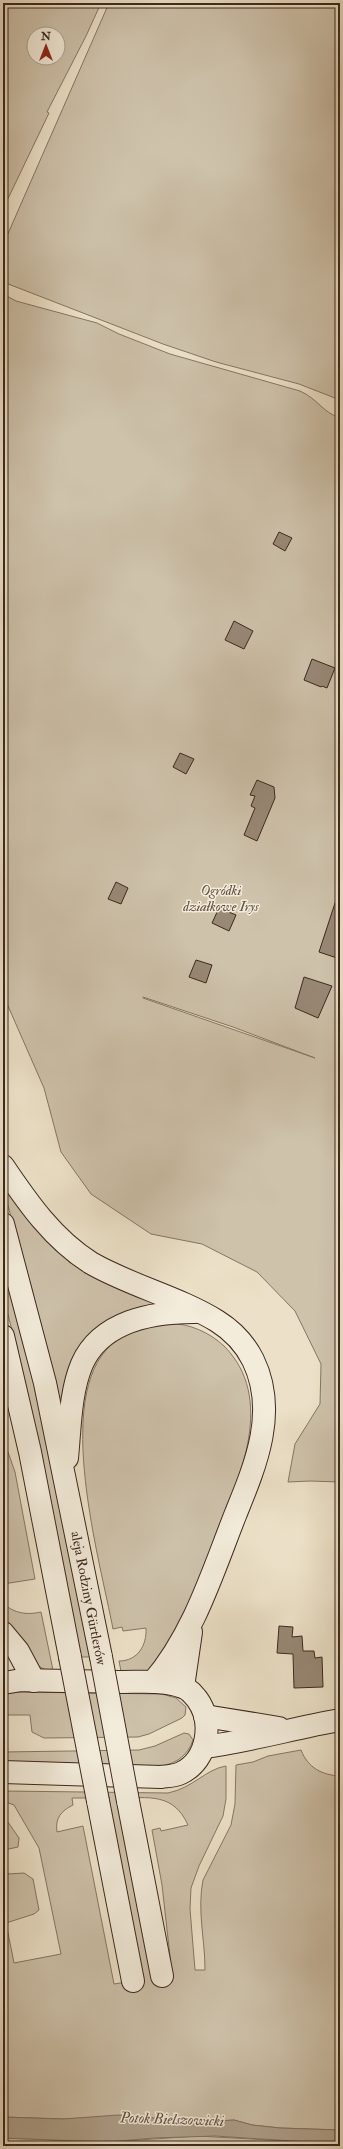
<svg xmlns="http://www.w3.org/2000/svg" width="343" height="2149" viewBox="0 0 343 2149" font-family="'IM FELL Double Pica',serif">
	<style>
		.green { fill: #cec2ab; stroke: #867564; fill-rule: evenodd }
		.water { fill: #b0a28e; stroke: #827161 }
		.building { fill: #988876; stroke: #3d281e }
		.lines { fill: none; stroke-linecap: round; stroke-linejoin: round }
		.secondary-casing { stroke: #3d281e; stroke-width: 24 }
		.secondary { stroke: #f3ecdb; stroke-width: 22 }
		.secondary-bridge-casing { stroke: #3d281e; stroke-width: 24; stroke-linecap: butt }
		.secondary-bridge { stroke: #f3ecdb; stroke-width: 22 }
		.labels { text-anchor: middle; stroke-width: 3; stroke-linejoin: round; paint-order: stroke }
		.park-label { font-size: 14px; font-style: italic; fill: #614e41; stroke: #f3ecdb }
		.street-label { font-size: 14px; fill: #3d281e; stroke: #f3ecdb }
		.water-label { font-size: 15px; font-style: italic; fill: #604d40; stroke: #f3ecdb }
	</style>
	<rect width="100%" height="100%" fill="#ece1c8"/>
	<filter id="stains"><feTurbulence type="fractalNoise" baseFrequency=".005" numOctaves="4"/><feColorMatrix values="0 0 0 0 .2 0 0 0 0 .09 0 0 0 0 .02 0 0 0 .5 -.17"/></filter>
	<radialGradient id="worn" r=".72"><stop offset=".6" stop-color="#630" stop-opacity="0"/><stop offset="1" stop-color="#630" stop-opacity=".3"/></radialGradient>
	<!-- green -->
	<g class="green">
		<path d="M3 3H101L86 36 47 112 49 113 3 209ZM34 34H58V58H34Z"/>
		<polygon points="109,3 340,3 340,400 299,384 216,362 163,344 3,282 3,245"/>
		<path d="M3 294 16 301 97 323 119 334 170 354 300 391C318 399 322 412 340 418V1482L310 1481 288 1482 295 1444 320 1404 321 1364 295 1311 257 1272 202 1244 151 1234 91 1194 61 1152 44 1088 8 1006 3 989ZM143 997 233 1027 315 1058 143 998Z"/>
		<polygon points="6,1189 157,1303 128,1311 60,1407 31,1286 4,1192"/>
		<path d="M3 1255C40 1387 64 1523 90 1657H79L18 1354 3 1295Z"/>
		<path d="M169 1323C190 1324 209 1332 224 1346 276 1398 240 1477 217 1534 207 1558 199 1583 188 1607 178 1629 164 1650 153 1671L122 1676 119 1661C138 1661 147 1645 146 1628L123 1631 122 1627 113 1629C100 1560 53 1397 111 1345 128 1329 148 1327 169 1323Z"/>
		<polygon points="3,1438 15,1472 35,1579 3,1584"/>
		<path d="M3 1603C14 1614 28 1615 41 1612L54 1675 37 1665 3 1622Z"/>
		<polygon points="15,1692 162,1694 176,1698 186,1707 185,1715 182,1718 149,1734 138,1737 44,1738 32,1732 30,1715 3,1715 3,1695"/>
		<path d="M184 1733 189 1734 193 1740C188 1755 177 1763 162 1766L36 1765 3 1761V1752L139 1750 155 1746Z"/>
		<path d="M301 1750C308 1768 322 1775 340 1776V2130L280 2128 252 2125 234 2120 204 2122 175 2121 137 2116 63 2119 3 2117V1815L19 1838 18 1847 4 1850 8 1874 24 1873 33 1879 39 1910 34 1914 6 1923 14 1963 61 1954 39 1848 14 1805 3 1801V1791L168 1793C193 1788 206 1769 226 1766V1799L223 1816 199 1866 191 1888 190 1909 195 1970H205C205 1939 197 1911 203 1880L231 1825 235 1804 236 1765 253 1762 268 1756ZM72 1798H107L133 1981 114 1984 83 1826 57 1832C55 1818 61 1811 73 1805ZM118 1798C148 1798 173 1792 188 1825L161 1831 160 1828 152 1830 162 1885 172 1974Z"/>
		<polygon points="198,2136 340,2144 340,2146 3,2146 3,2138 108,2142"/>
	</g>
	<!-- water -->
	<polygon class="water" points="118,2115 198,2122 234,2120 252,2125 280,2128 340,2130 340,2144 215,2136 154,2138 108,2142 3,2138 3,2117 63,2119"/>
	<!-- building -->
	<g class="building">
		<polygon points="279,532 292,538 285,551 273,544"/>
		<polygon points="234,621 253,631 244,649 225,640"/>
		<polygon points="312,659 335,668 327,688 322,686 321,687 304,680"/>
		<polygon points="180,753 194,759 186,774 173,767"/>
		<polygon points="257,780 274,787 275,798 257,841 244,835 255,808 251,806 255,796 250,795"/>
		<polygon points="116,882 128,888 121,904 108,899"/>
		<polygon points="337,897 340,898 340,959 319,952"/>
		<polygon points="219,908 236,915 229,931 212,923"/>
		<polygon points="196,960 212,965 206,983 189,977"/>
		<polygon points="304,977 332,986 318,1018 295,1008"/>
		<polygon points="279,1626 293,1627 292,1637 302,1636 303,1651 314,1651 315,1658 322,1657 323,1687 294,1688 293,1654 277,1653"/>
	</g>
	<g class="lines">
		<defs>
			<g id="secondary">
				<path d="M3 1166C28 1203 53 1239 91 1263 131 1286 178 1297 217 1321 233 1331 245 1344 253 1360 278 1411 256 1464 236 1513 213 1571 194 1634 153 1682"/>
				<polyline points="3,1224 45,1383 101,1657"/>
				<polyline points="3,1336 30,1452 70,1657"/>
				<path d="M67 1458C70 1428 70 1392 82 1364 101 1321 153 1312 195 1312"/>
				<polyline points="3,1633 18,1651 34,1681"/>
				<path d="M3 1683 22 1680C56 1681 89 1681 123 1682 142 1682 165 1680 183 1687 189 1689 193 1694 197 1699 214 1722 208 1760 181 1773 175 1776 168 1776 161 1777L3 1772"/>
				<polyline points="183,1687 191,1632"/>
				<polyline points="205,1716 279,1728"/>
				<path d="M204 1747C250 1741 294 1728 340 1720"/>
				<polyline points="98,1801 133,1981"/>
				<polyline points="128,1801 162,1976"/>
			</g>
		</defs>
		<!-- secondary casing -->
		<use href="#secondary" class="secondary-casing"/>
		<!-- secondary -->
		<use href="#secondary" class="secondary"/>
		<defs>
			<g id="secondary-bridge">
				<polyline points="70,1657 98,1801"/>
				<polyline points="101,1657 128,1801"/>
			</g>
		</defs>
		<!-- secondary-bridge casing -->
		<use href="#secondary-bridge" class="secondary-bridge-casing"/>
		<!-- secondary-bridge -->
		<use href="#secondary-bridge" class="secondary-bridge"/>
	</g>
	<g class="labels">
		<!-- park labels -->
		<g class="park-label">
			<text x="221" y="895">Ogródki<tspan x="221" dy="16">działkowe Irys</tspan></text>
		</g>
		<!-- street labels -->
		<g class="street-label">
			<text transform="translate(89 1598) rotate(79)" y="5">aleja Rodziny Gürtlerów</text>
		</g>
		<!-- water labels -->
		<g class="water-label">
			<text transform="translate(172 2119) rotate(2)" y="5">Potok Bielszowicki</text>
		</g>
	</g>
	<!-- margin -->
	<rect width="343" height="2149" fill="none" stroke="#ece1c8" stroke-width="16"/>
	<rect x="4" y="4" width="335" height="2141" fill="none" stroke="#3d281e" stroke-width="2"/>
	<rect x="8" y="8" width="327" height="2133" fill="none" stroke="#3d281e"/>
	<!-- north arrow -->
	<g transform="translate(46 46)"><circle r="19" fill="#f3ecdb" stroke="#aa9e8f"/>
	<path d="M0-3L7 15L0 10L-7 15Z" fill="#8f2418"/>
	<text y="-6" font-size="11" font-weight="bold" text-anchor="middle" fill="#3d281e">N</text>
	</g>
	<rect width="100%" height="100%" filter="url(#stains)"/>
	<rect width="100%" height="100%" fill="url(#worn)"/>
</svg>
